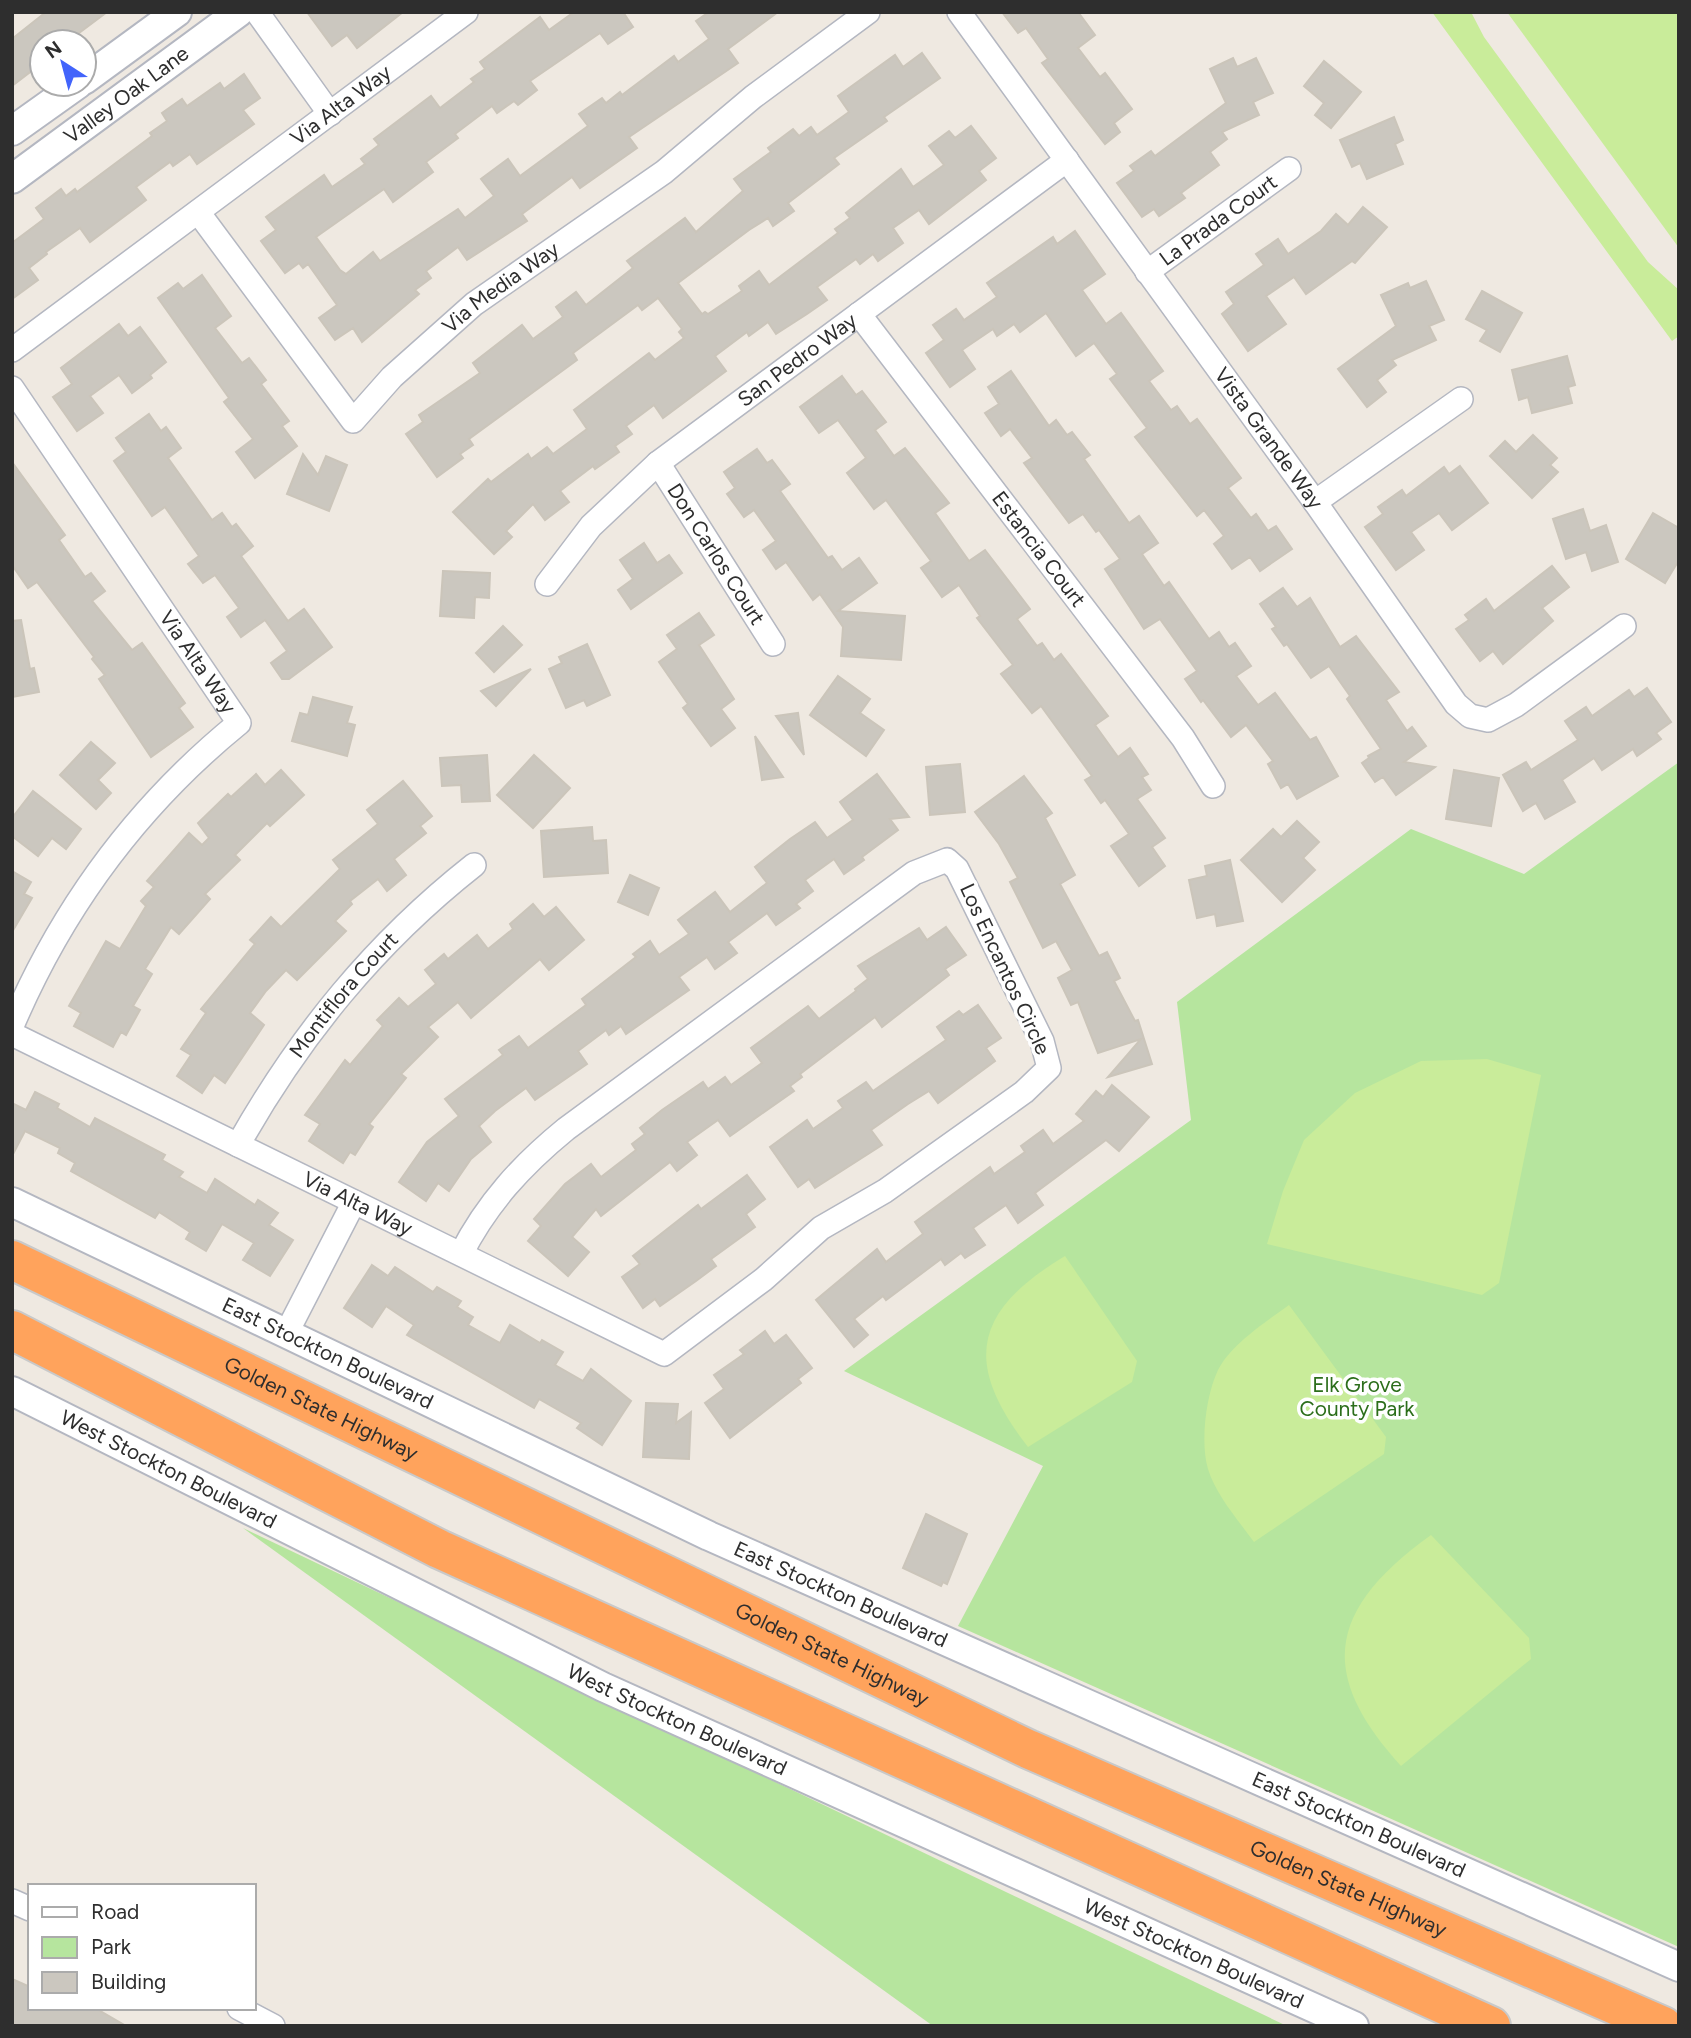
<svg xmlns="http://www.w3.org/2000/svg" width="1691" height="2038" viewBox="0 0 1691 2038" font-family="Figtree,sans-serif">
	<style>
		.green { fill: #b6e59e }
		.pitch { fill: #c9ec9a }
		.building { fill: #cbc7bf; stroke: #cbc5ba; stroke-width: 2 }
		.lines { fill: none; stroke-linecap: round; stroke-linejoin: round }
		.minor-casing { stroke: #b4b7c1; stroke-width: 26 }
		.tertiary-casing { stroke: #b4b7c1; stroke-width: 32 }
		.motorway-casing { stroke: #c9c9c9; stroke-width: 42 }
		.minor { stroke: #fff; stroke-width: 23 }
		.tertiary { stroke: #fff; stroke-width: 28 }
		.motorway { stroke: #ffa35c; stroke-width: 38 }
		.labels { text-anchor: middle; stroke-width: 7; stroke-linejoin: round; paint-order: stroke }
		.street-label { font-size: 21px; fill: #2e2e2e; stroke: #fff }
		.park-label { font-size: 21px; fill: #2c6e1b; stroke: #fff }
	</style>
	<rect width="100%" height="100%" fill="#efe9e1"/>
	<!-- green -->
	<g class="green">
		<polygon points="1679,762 1679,1947 958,1626 1043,1466 844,1371 1191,1120 1177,1002 1411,829 1524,874"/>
		<polygon points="243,1528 1287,2026 933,2026"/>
	</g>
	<!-- pitch -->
	<g class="pitch">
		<polygon points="1432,12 1471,12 1484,37 1648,262 1679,290 1679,336 1672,341"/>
		<polygon points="1507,12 1679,12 1679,248"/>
		<polygon points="1487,1059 1541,1075 1499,1283 1482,1295 1267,1244 1283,1191 1304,1140 1355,1093 1421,1061"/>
		<path d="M1065 1256 1137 1361 1132 1382 1028 1447C962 1362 974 1311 1065 1256Z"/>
		<path d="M1289 1305 1386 1437 1384 1454 1254 1542C1238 1520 1216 1495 1208 1469 1200 1442 1206 1395 1218 1370 1231 1344 1267 1321 1289 1305Z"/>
		<path d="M1431 1535 1529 1638 1531 1659 1401 1766C1314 1671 1331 1607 1431 1535Z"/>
	</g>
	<!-- building -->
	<g class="building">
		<polygon points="46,12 107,12 67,42 42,42 42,63 12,86 12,39"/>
		<polygon points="307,12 403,12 357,48 347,35 332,46"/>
		<polygon points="574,12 623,12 633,27 608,44 600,33 530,81 537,90 518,105 514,101 497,113 492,106 455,134 458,138 426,162 433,172 393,202 384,189 316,237 340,270 346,274 373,252 380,261 458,209 465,218 494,196 481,179 508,159 520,176 588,126 579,114 602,98 606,103 620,92 622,95 674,56 678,62 709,39 696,21 709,12 778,12 728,49 738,63 629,137 637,148 580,188 572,177 522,214 527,221 467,260 458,247 426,271 431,278 415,290 419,294 362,342 353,328 335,340 319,318 337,305 308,264 303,268 299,263 285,273 261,241 276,230 266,217 324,175 332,187 365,164 361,159 379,145 374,139 431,96 440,108 474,82 471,79 485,69 480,62 540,17 549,30"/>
		<polygon points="1002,12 1078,12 1095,35 1078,48 1100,77 1105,73 1132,109 1114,123 1120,132 1105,144 1042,63 1048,59 1026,28 1018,33"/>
		<polygon points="922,53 940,78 884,117 887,121 834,158 839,164 788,203 794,211 773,226 768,218 749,230 678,283 702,314 705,312 708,314 742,291 739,286 759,271 769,285 838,233 835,229 850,218 846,213 901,169 913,187 944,165 929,146 949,131 955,138 971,126 996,158 979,171 986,180 929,224 919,210 893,228 903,243 878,261 873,254 860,264 856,259 817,287 827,300 807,314 776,334 768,322 749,336 747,332 715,356 726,371 663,418 654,405 626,426 632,434 615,446 619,452 595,469 593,466 560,491 569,502 545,520 533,504 506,531 512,537 494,554 453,512 488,479 491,482 528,454 531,459 547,447 553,454 587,429 574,410 649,353 655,360 684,338 679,332 682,329 658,298 642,310 638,305 573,353 577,360 469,439 473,445 460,454 463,458 437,477 406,434 423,422 419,415 480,373 473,363 522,325 533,339 563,317 556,307 576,292 586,305 633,268 627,261 685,218 696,232 743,191 734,179 771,152 768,148 793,129 799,136 811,127 817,135 849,112 838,96 895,55 903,67"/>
		<polygon points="1233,58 1237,67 1256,58 1273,93 1253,102 1259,115 1222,132 1227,139 1210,152 1219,165 1181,193 1185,198 1159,216 1154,209 1142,217 1117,183 1134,171 1130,166 1151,151 1155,156 1226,103 1210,69"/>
		<polygon points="1324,61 1361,92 1331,128 1315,115 1324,103 1304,86"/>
		<polygon points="244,74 260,98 243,110 254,124 197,164 190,154 173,166 170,162 136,187 146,200 90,242 80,228 46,252 47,254 29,268 38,280 12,299 12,243 44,219 36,208 61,189 66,196 75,189 77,192 152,136 150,133 167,121 162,113 182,99 187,106 220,83 224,89"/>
		<polygon points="1394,117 1403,140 1395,144 1403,164 1367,179 1360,163 1352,167 1340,140"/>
		<polygon points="1363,207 1387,227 1355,263 1352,261 1306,294 1294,277 1266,296 1286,324 1248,351 1222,314 1234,304 1226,292 1264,265 1256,254 1278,239 1288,254 1321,231 1336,214 1348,225"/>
		<polygon points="1075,231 1105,274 1082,290 1106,324 1121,313 1163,371 1149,381 1171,410 1177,406 1190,424 1197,419 1241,478 1228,488 1251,518 1256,514 1268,531 1276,526 1292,549 1260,571 1250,557 1232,569 1214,544 1224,536 1204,510 1197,516 1135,437 1147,428 1110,379 1117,374 1094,343 1076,356 1046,313 1020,332 1014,324 997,336 993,329 962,350 975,369 950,387 926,353 944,340 933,325 956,309 964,320 997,297 987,283 1053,237 1057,244"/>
		<polygon points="202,275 231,316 215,328 242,363 249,358 266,380 261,384 289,421 282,426 297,446 255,478 236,452 253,439 224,402 229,398 158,298 178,283 183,289"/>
		<polygon points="1426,281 1444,320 1429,326 1436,340 1392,360 1396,365 1377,380 1386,392 1367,407 1338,369 1396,326 1381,295 1408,283 1410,288"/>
		<polygon points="1482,291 1522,313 1500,352 1480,341 1487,330 1466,319"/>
		<polygon points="119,324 128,336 140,327 166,362 150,375 152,378 132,393 119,375 90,396 103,413 77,431 53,397 72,384 61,368"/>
		<polygon points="1567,356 1575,385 1568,387 1572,403 1532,413 1528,397 1519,400 1512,370"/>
		<polygon points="1011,371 1049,426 1056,420 1067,435 1072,432 1090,455 1084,459 1129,523 1139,516 1158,543 1142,554 1164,586 1169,582 1209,639 1219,632 1229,647 1235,643 1251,666 1236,676 1258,705 1275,693 1310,740 1316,737 1338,776 1297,799 1288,784 1281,788 1268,764 1273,761 1246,725 1231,737 1203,700 1201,702 1185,679 1197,671 1160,619 1144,629 1105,569 1120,559 1099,530 1096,532 1083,514 1069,523 1024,463 1032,458 1010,429 1001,436 985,413 999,404 988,387"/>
		<polygon points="842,376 856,395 862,391 886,422 875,430 894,456 905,448 949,503 935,513 969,561 985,550 1030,609 1017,619 1037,646 1042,643 1054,660 1061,654 1108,716 1095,725 1118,757 1130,748 1148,774 1142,777 1151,790 1137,799 1165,838 1152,847 1165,866 1139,886 1111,846 1129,834 1105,800 1101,803 1085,780 1092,776 1041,706 1032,713 1001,674 1013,665 977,618 980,616 959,585 942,597 921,568 931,561 886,500 874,509 847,473 866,458 838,420 819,433 800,407"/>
		<polygon points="149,414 161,431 166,427 181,448 168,458 212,520 222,513 232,527 236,524 253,546 241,556 288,621 304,609 332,647 289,679 282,679 271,663 287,651 265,620 241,637 227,617 239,608 215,575 203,583 188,564 199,556 165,507 152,516 114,461 126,452 116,438"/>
		<polygon points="1533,435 1557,458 1550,465 1558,472 1532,498 1490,456 1505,441 1516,452"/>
		<polygon points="757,449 767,463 772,460 790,484 780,491 828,558 832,556 842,570 859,558 877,583 838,611 905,616 901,660 841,656 843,627 820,594 813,600 786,562 776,569 763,550 776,541 754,510 744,517 727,494 735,488 724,472"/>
		<polygon points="303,454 318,475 326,456 347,465 329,511 287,494"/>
		<polygon points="12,462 65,535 59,540 85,577 91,573 105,591 92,601 132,650 142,643 185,703 179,708 193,727 151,757 99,679 105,675 92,659 94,657 37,582 28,588 12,565"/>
		<polygon points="1460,466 1488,503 1452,530 1439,513 1411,532 1424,550 1396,570 1365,527 1383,514 1378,507 1402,490 1406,496 1444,467 1449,474"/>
		<polygon points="1583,509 1590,531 1606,525 1618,562 1592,571 1586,552 1566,559 1553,519"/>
		<polygon points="1653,513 1679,528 1679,560 1665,583 1626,559"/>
		<polygon points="644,543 657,563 669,555 682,573 631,609 618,590 633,579 620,560"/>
		<polygon points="1552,566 1569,587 1542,608 1553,621 1503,664 1493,651 1480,661 1456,629 1469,620 1465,615 1486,599 1494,611"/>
		<polygon points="443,571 490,573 489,598 475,597 474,618 440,616"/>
		<polygon points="1283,588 1297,607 1310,598 1340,647 1356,636 1399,692 1386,700 1407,731 1412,727 1426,746 1404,762 1435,767 1396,795 1383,777 1375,782 1362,763 1369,758 1368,756 1381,749 1347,699 1350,696 1329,666 1311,678 1287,644 1284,646 1272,629 1276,627 1260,604"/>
		<polygon points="699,613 714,635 699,645 734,699 721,709 735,728 711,746 683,708 688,704 659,662 677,649 667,635"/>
		<polygon points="21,620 30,669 34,668 39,692 12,697 12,621"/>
		<polygon points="503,626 522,645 494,672 476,653"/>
		<polygon points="587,644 610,695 587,706 584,700 566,708 549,669 562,663 559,657"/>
		<polygon points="531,669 496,706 481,691"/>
		<polygon points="838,676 870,699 860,713 884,730 866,756 810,715"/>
		<polygon points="1647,688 1671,722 1656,733 1661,739 1637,756 1633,749 1602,770 1594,758 1562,780 1575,802 1545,819 1536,803 1523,811 1503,775 1526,762 1531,770 1578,740 1565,721 1586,707 1592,716 1629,690 1634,697"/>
		<polygon points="313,697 352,707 347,723 355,725 347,756 292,741 300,713 308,715"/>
		<polygon points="798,713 804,755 776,716"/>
		<polygon points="755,736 783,777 762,780"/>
		<polygon points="91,742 115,763 98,780 111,793 96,809 60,775"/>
		<polygon points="487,755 490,801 462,802 461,785 442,786 440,758"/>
		<polygon points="534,755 570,788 533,828 497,795"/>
		<polygon points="960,764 965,812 930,815 926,767"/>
		<polygon points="281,770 304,795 270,826 267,823 235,855 240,860 205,894 210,899 179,934 171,927 145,969 152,974 133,1006 140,1010 126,1035 121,1032 113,1047 74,1026 81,1013 69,1006 106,941 120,949 146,906 141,901 154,887 147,881 189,833 202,845 209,838 198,823 228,794 231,797 256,774 265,785"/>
		<polygon points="1454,770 1499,778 1491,826 1446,819"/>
		<polygon points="877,774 909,817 890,819 898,830 862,857 864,860 844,874 834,859 805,880 813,891 796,904 800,908 776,925 767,913 728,942 737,953 715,969 707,957 679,977 689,990 626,1034 621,1026 609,1035 606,1030 578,1051 587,1064 535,1100 526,1088 495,1111 479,1126 491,1142 471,1159 449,1191 438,1183 426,1201 399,1182 427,1142 459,1116 445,1099 503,1055 499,1050 519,1036 528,1048 586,1005 582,999 636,957 633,954 650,941 659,955 689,934 678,920 715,892 730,912 767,883 755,867 790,839 815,822 827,838 853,820 840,802"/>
		<polygon points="1024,776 1052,813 1045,818 1075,875 1060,884 1099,956 1107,952 1120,978 1114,981 1135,1021 1138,1020 1152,1064 1108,1077 1141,1039 1098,1053 1078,1002 1071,1005 1058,978 1072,970 1056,941 1043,948 1010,882 1018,878 999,844 975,812"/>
		<polygon points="403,781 432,816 420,826 426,833 394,859 406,875 387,891 378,879 350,901 352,904 335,921 346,931 297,980 286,970 266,991 250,1013 264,1025 225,1083 214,1075 202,1093 177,1076 191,1055 181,1049 206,1013 201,1009 255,944 250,940 271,917 281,927 340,869 333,860 378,824 367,810"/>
		<polygon points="33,791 81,829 66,849 52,838 38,856 12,836 12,818"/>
		<polygon points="1297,821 1319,842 1303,858 1315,870 1282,902 1241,860 1273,829 1281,837"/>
		<polygon points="592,827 593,841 606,840 608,873 544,877 541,831"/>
		<polygon points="1230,860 1243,921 1217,926 1215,914 1197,918 1189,880 1207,876 1205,866"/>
		<polygon points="12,871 31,882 24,894 32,898 12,932"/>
		<polygon points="630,875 659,888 648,915 618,902"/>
		<polygon points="533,904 544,917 556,907 584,940 549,970 540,959 471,1018 458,1002 428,1027 438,1037 401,1074 406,1078 369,1124 373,1127 355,1155 350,1152 343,1163 309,1141 320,1124 305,1115 345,1060 350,1065 383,1026 377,1020 399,998 408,1007 436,984 425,970 444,954 448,959 477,935 488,949 513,929 510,924"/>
		<polygon points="946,927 966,955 945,969 949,975 882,1027 875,1017 800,1074 802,1077 790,1086 794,1091 730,1136 718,1120 687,1142 697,1155 677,1171 670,1162 601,1216 596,1209 572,1237 589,1252 568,1276 528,1241 541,1226 534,1219 565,1184 591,1164 601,1177 636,1150 632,1144 645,1134 640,1128 662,1110 703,1082 708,1089 725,1077 731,1085 762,1063 751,1048 808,1006 819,1019 856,991 855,989 868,979 858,966 919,928 927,940"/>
		<polygon points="978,1005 1001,1038 986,1048 995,1061 938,1103 929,1091 908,1104 871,1130 882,1145 815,1188 809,1179 798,1187 770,1147 807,1120 813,1129 843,1108 838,1101 866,1082 873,1091 946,1040 937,1027 959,1011 963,1015"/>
		<polygon points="1112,1085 1149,1117 1119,1151 1106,1140 1035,1193 1043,1205 1018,1223 1006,1205 973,1228 985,1245 965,1258 961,1253 945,1265 941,1259 886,1300 883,1296 854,1319 868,1335 854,1347 816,1300 877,1249 886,1262 923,1234 915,1222 990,1167 994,1174 1025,1152 1021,1146 1043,1130 1053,1144 1084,1121 1076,1114 1096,1091 1103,1097"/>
		<polygon points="35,1092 59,1104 57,1108 90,1127 95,1118 165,1155 162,1160 183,1172 179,1177 207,1193 215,1179 255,1205 258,1200 278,1213 269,1225 293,1240 270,1276 243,1260 254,1243 222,1224 206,1251 186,1239 190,1232 159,1212 155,1218 71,1171 75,1163 58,1153 60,1148 25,1131 12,1156 12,1103 26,1110"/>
		<polygon points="747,1175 765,1199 746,1214 755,1227 711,1259 716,1266 696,1281 660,1306 655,1299 643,1308 622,1277 640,1264 633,1256 698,1205 701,1209"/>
		<polygon points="372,1265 388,1276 395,1267 433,1292 437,1287 461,1301 457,1307 473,1317 468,1325 500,1343 510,1325 540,1343 542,1340 563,1352 555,1365 583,1381 591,1369 631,1401 602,1445 577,1428 581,1423 539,1399 534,1408 407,1335 414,1325 386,1306 372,1327 344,1308"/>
		<polygon points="765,1331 774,1344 786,1335 812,1368 798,1379 801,1383 730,1438 705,1403 724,1389 714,1375 744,1354 740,1350"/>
		<polygon points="646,1403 678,1404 676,1423 691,1412 689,1459 643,1457"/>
		<polygon points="926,1514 967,1534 947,1584 943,1582 941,1586 903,1568"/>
		<polygon points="12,1979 30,1987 30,2008 95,2008 126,2026 12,2026"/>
	</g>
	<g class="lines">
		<defs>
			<g id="minor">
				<polyline points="257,12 330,114"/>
				<path id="s1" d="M959 12 1315 502 1456 704 1470 716 1488 720 1516 705 1624 626"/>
				<path id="s2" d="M198 212 353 421 392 377 474 304 664 172 753 97 868 12"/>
				<path id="s3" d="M1147 272 1289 169"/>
				<path id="s4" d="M859 314 1183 738 1213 786"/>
				<path id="s5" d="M12 350 466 12"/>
				<path id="s6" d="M12 388 239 723C137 806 63 906 12 1026"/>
				<path id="s7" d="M658 463 773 644"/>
				<polyline points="1315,502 1461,399"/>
				<path id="s8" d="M547 584 591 526 658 463 1067 160"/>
				<path id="s9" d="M12 1034 664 1354 764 1279 821 1228 885 1191 1024 1092 1049 1068 1042 1041 957 869 947 860 914 873 566 1129C522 1165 487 1203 461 1254"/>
				<path id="s10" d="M238 1145C300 1035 375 943 474 865"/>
				<polyline points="286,1334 354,1202"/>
				<polyline points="12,1901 30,1909"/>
				<polyline points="239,2008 273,2026"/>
			</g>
			<g id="tertiary">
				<polyline points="84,80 177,12"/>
				<polyline points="12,131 78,84"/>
				<path id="s11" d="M12 179 239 12"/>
				<path id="s12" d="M12 1202 709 1536 1679 1967"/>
				<path id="s13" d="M12 1391 603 1687 1354 2026"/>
			</g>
			<g id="motorway">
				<path id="s14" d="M12 1260 1028 1749 1663 2026"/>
				<polyline points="12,1330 439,1549 1491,2026"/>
			</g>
		</defs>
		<!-- minor casing -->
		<use href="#minor" class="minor-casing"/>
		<!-- tertiary casing -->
		<use href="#tertiary" class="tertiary-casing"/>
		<!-- motorway casing -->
		<use href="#motorway" class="motorway-casing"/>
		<!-- minor -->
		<use href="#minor" class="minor"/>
		<!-- tertiary -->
		<use href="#tertiary" class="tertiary"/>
		<!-- motorway -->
		<use href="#motorway" class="motorway"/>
	</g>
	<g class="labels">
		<!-- street labels -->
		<g class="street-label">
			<text dy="7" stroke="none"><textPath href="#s11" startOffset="142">Valley Oak Lane</textPath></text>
			<text dy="7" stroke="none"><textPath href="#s5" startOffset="410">Via Alta Way</textPath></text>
			<text dy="7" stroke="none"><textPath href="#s3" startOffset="88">La Prada Court</textPath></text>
			<text dy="7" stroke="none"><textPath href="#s2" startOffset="460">Via Media Way</textPath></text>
			<text dy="7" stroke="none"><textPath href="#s8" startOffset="338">San Pedro Way</textPath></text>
			<text dy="7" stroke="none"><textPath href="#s1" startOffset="527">Vista Grande Way</textPath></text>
			<text dy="7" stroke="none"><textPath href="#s4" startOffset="296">Estancia Court</textPath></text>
			<text dy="7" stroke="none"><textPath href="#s7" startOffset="108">Don Carlos Court</textPath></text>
			<text dy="7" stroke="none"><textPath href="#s6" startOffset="331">Via Alta Way</textPath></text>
			<text transform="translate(1005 969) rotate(65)" y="7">Los Encantos Circle</text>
			<text dy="7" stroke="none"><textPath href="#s10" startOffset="184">Montiflora Court</textPath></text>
			<text dy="7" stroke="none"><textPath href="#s9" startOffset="385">Via Alta Way</textPath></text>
			<text dy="7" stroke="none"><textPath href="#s12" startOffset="350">East Stockton Boulevard</textPath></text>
			<text dy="7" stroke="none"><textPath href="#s14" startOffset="343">Golden State Highway</textPath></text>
			<text dy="7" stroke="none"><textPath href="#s13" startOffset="175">West Stockton Boulevard</textPath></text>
			<text dy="7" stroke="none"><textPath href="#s12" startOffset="917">East Stockton Boulevard</textPath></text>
			<text dy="7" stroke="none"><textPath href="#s14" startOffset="910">Golden State Highway</textPath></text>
			<text dy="7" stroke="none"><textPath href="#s13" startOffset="742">West Stockton Boulevard</textPath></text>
			<text dy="7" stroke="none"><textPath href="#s12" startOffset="1484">East Stockton Boulevard</textPath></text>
			<text dy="7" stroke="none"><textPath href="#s14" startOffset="1477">Golden State Highway</textPath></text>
			<text dy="7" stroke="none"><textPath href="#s13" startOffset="1309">West Stockton Boulevard</textPath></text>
		</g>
		<!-- park labels -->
		<g class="park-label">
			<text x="1357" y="1392">Elk Grove<tspan x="1357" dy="24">County Park</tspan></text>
		</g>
	</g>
	<!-- border -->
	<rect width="1691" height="2038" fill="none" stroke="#2e2e2e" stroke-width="28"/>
	<!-- legend -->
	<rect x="28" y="1884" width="228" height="126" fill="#ffffff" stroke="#ababab" stroke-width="2"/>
	<rect x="42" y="1907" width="35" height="10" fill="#ffffff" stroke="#ababab" stroke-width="2"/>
	<text x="91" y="1919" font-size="21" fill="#2e2e2e">Road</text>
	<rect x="42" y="1937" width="35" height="21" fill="#b6e59e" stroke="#ababab" stroke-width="2"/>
	<text x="91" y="1954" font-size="21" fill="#2e2e2e">Park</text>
	<rect x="42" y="1972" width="35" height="21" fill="#cbc7bf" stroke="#ababab" stroke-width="2"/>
	<text x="91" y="1989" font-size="21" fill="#2e2e2e">Building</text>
	<!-- north arrow -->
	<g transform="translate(63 63) rotate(324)"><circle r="33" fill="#ffffff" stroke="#ababab" stroke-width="2"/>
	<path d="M0-5L12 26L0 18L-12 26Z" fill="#4264fb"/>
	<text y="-10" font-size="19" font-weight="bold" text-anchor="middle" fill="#2e2e2e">N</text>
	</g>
</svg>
